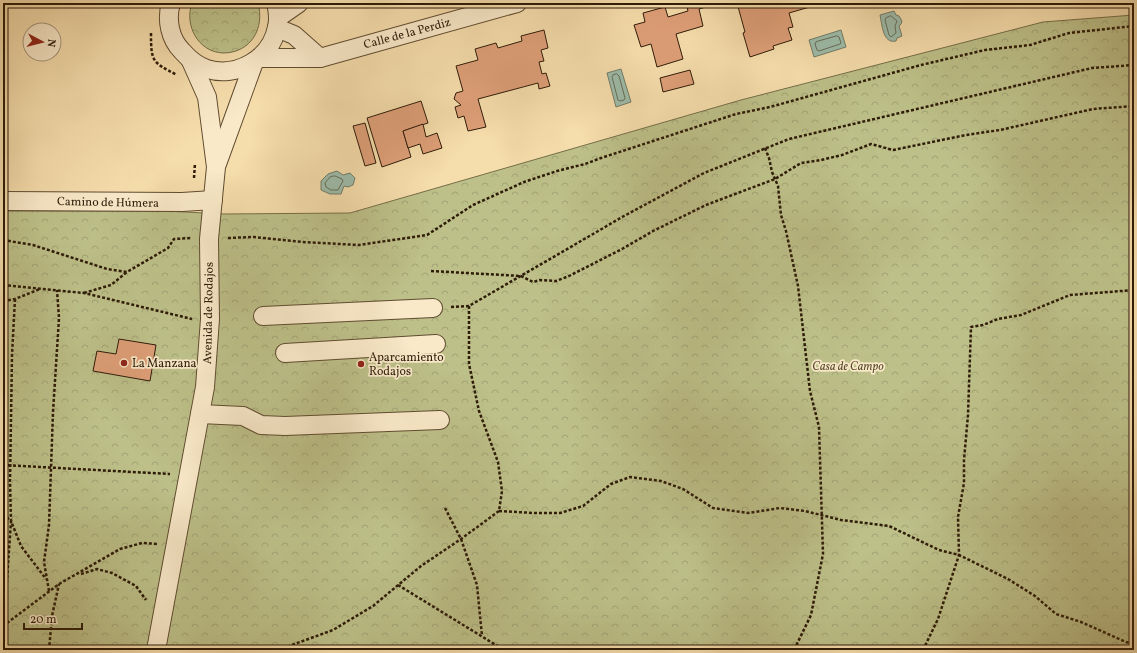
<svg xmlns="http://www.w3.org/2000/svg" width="1137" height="653" viewBox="0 0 1137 653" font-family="Vollkorn,serif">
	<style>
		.forest { fill: url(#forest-crowns); stroke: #766e48 }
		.water { fill: #9dbcaa; stroke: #717c69 }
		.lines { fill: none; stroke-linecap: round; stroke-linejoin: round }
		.shore { stroke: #666c59; stroke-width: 1 }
		.building { fill: #de9f78; stroke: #2e1b08 }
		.minor-casing { stroke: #604c31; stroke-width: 20 }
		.path { stroke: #2e1b08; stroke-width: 2.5; stroke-dasharray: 3 2; stroke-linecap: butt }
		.minor { stroke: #f9e9c9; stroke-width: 18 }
		.poi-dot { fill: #8f2418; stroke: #f9e9c9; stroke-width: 1.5 }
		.labels { text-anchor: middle; stroke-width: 3.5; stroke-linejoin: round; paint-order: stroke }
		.street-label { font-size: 12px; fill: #2e1b08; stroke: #f9e9c9 }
		.poi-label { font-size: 12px; fill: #2e1b08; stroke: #f9e9c9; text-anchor: start }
		.park-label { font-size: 12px; font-style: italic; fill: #594d2f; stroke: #f9e9c9 }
	</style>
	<defs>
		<pattern id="forest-crowns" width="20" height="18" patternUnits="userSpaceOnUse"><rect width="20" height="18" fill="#bdc089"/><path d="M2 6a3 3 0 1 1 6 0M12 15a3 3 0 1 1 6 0" fill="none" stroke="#a3a475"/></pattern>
	</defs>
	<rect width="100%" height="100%" fill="#f6ddac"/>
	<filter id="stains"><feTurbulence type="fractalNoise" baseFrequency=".005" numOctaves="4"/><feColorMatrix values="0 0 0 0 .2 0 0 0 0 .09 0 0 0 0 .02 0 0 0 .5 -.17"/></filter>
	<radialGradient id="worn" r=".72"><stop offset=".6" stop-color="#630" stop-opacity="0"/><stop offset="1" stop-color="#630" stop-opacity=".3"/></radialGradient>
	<!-- forest -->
	<g class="forest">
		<path d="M192 3H258C265 28 251 53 223 53 198 52 184 25 192 3Z"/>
		<polygon points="1134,15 1134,650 3,650 3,211 166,211 224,214 350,213 741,100 1043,22"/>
	</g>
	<!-- water -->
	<g class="water">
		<path d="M894 11 896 15 899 16 902 21 901 24 899 26 902 36 897 38 896 41C883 44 882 25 880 15Z"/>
		<polygon points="841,30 846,47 814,57 809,40"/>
		<polygon points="621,69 631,102 616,107 607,73"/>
		<polygon points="337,171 343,175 350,173 355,178 353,185 348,187 344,186 341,194 330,194 321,190 321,181 328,174"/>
	</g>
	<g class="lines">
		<!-- shore -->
		<g class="shore">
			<polygon points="891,16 897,21 895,26 896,33 891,37 889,35 885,20 886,18"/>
			<polygon points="837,36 839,37 841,43 840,44 819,51 817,50 815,44 816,42"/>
			<polygon points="617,74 619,76 625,98 624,100 620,101 618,100 612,77 613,75"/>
			<polygon points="335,176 342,179 343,181 338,190 331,190 326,187 325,183 330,177"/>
		</g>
	</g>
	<!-- building -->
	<g class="building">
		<polygon points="686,3 708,3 709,6 699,9 703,26 676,34 683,59 657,67 651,44 641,47 634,25 645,22 643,13 665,7 668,17 688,11"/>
		<polygon points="737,3 820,3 820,4 789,13 793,27 788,28 792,40 773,46 774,49 750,57 743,33 745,32"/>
		<polygon points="544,30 548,48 541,50 544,61 539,62 542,74 546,73 550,86 539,89 538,83 478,99 486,127 468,131 464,116 458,118 455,107 461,105 454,99 456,93 463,91 456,66 478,60 475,49 496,43 498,48 522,41 521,36"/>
		<polygon points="690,70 694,84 663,92 660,78"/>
		<polygon points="421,101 428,123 403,131 411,157 382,167 367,118"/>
		<polygon points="365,123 376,163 365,166 353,126"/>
		<polygon points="423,124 426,137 437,133 442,148 423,154 420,144 408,148 403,131"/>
		<polygon points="119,339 156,345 150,381 93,371 97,351 116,354"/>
	</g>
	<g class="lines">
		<defs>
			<g id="minor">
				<path d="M171 3C166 20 170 39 182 51 189 59 197 66 207 69 237 78 271 59 277 27 279 19 278 11 276 3"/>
				<polyline points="279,17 299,3"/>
				<polyline points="277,28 294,35 320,58"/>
				<polyline points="259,58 320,58 517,3"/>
				<polyline points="217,164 254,62"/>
				<polyline points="3,201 182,202 213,200"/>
				<polyline points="263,316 433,308"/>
				<polyline points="285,353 436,344"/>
				<polyline points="200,414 243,416 261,425 285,426 440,420"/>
				<polyline points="156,650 205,387 210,319 209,239 216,167 207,97 191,61"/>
			</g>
		</defs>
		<!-- minor casing -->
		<use href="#minor" class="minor-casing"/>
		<!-- path -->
		<g class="path">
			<path d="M151 33C151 62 152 62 177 75"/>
			<polyline points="765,148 769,158 772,172 778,186 781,215 786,231 798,286 810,391 819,427 823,554 811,615 794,650"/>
			<polyline points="194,178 195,163"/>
			<polyline points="228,238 254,237 302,242 359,245 427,235 473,205 524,182 557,171 585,164 601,158 736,114 770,107 921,65 985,50 1030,45 1069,33 1134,26"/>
			<polyline points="3,240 33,245 107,269 127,272 168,248 174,239 191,238"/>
			<polyline points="431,271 521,276 533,282 540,280 556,281 569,276 622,249 653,231 706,205 775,179 801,163 821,160 842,155 871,144 893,150 966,135 1000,130 1093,109 1134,106"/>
			<polyline points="3,285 84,293 192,319"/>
			<polyline points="84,293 111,285 127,272"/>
			<polyline points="15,299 12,355 10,481 11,521 21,546 46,579"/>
			<polyline points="3,301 15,299 40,289"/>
			<polyline points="451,307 469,306"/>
			<polyline points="3,465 170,474"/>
			<polyline points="445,508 461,539 477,585 482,636"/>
			<polyline points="499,511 534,513 560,513 583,506 611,484 630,477 661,481 683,489 713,508 748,513 780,508 805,511 841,520 889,526 939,550 959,555 1008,579 1035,596 1056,614 1081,622 1126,642 1134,644"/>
			<polyline points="3,514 11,521 4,624"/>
			<polyline points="81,574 97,569 112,573 136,586 146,600"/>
			<polyline points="398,585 504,650"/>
			<polyline points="49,591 44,562 49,525 53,412 59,318 57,290"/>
			<polyline points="3,626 59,584 120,549 142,543 158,544"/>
			<polyline points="49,650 52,616 59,584"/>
			<polyline points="278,650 333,630 373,606 421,566 461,539 499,511 502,491 498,462 479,411 469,364 469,306 624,216 704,173 789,139 1092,68 1134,65"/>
			<polyline points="923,650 938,619 959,555 958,517 964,483 964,460 968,415 971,327 983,325 998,319 1021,315 1070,295 1134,290"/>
		</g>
		<!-- minor -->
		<use href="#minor" class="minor"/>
	</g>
	<!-- markers -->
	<g class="poi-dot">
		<circle cx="124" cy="363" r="4"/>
		<circle cx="361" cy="364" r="4"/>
	</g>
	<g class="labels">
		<!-- street labels -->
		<g class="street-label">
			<text transform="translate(407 33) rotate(-15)" y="4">Calle de la Perdiz</text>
			<text transform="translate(108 202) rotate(1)" y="4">Camino de Húmera</text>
			<text transform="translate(208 313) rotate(-89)" y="4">Avenida de Rodajos</text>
		</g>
		<!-- poi labels -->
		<g class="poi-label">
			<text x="369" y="361">Aparcamiento<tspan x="369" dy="14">Rodajos</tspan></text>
			<text x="132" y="367">La Manzana</text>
		</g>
		<!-- park labels -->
		<g class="park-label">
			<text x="848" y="370">Casa de Campo</text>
		</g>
	</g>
	<!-- margin -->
	<rect width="1137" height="653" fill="none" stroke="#f6ddac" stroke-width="16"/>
	<rect x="4" y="4" width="1129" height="645" fill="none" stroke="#2e1b08" stroke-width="2"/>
	<rect x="8" y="8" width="1121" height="637" fill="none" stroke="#2e1b08"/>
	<!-- north arrow -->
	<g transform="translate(42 42) rotate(97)"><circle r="19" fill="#f9e9c9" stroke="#a8977c"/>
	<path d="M0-3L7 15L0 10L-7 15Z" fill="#8f2418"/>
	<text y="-6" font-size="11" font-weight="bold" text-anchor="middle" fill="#2e1b08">N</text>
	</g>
	<!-- scale -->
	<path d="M24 623v6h58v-6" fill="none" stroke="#2e1b08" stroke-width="2"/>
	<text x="30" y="623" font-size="12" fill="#2e1b08" stroke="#f9e9c9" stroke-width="3" paint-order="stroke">20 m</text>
	<rect width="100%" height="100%" filter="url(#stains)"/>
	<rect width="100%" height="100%" fill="url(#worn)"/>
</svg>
